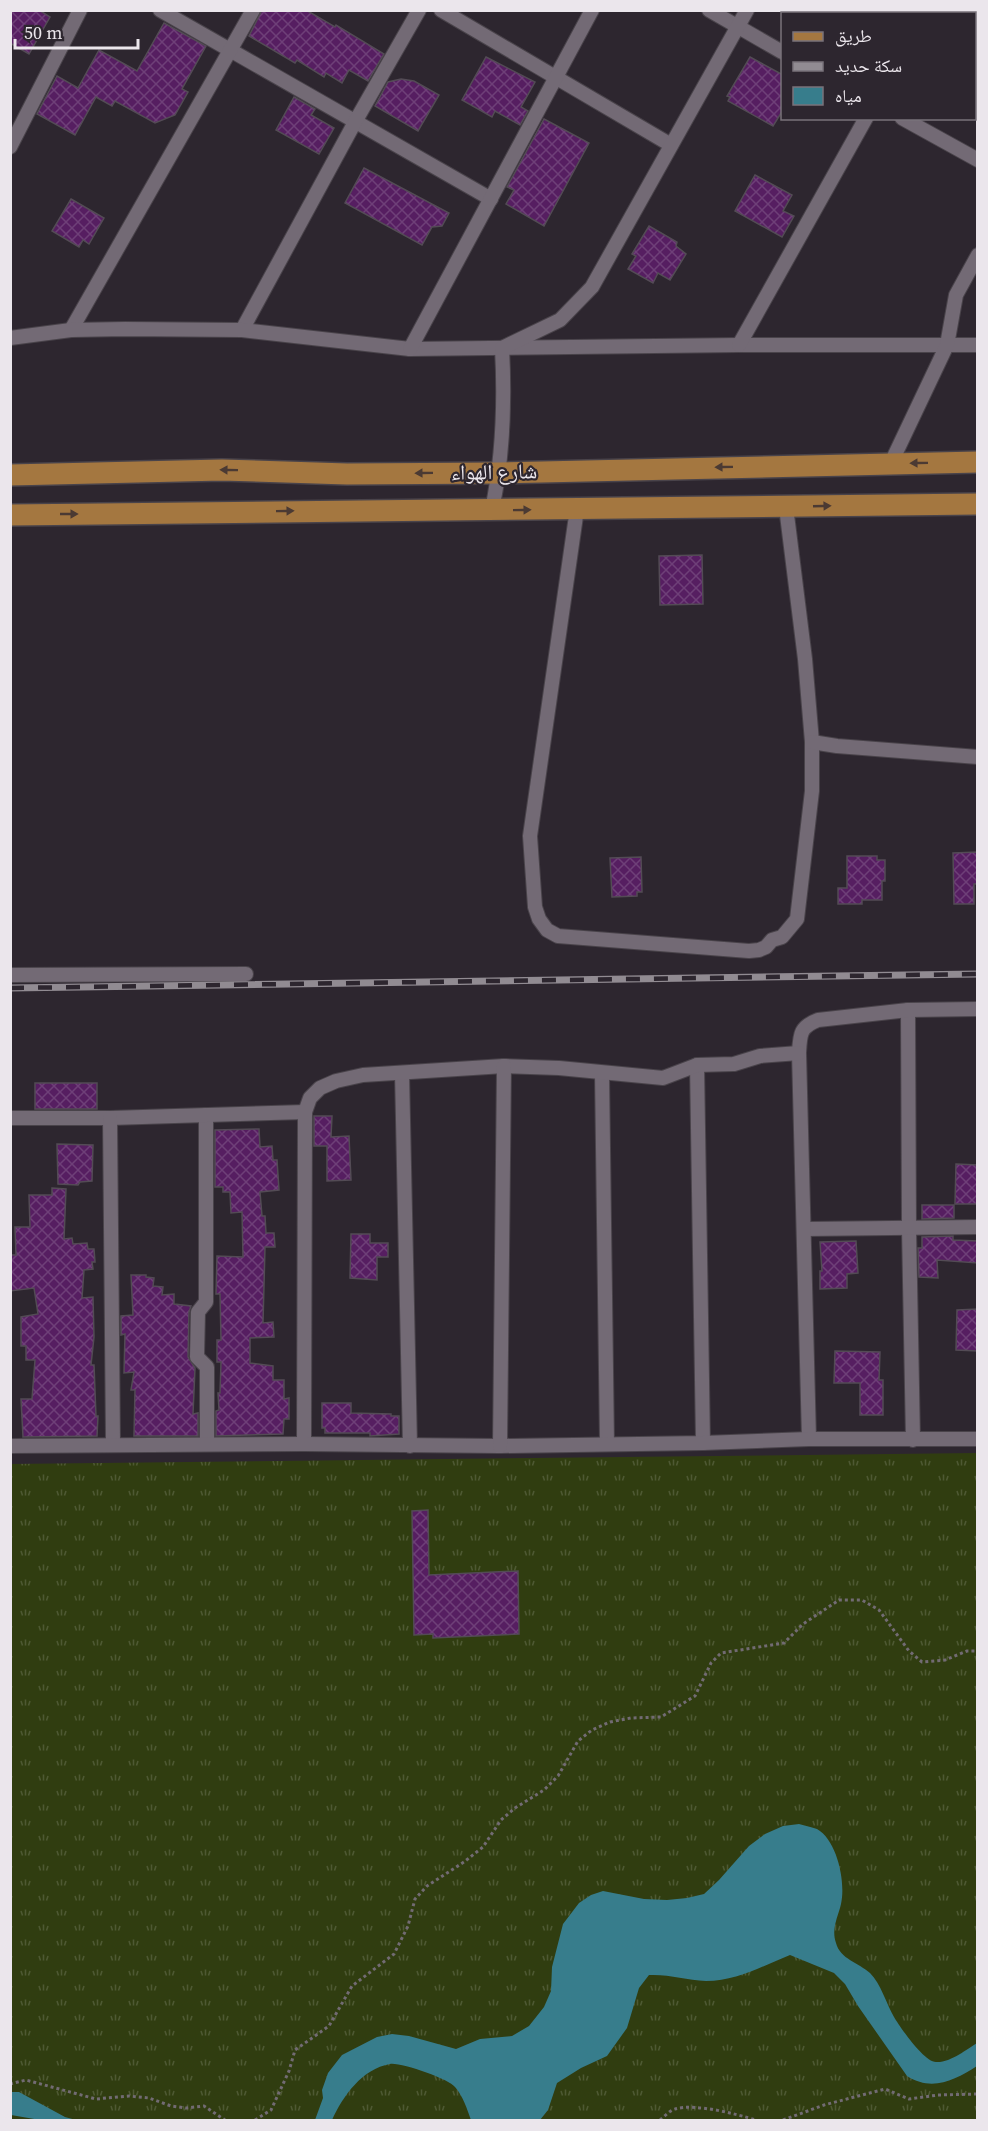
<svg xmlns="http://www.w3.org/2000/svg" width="988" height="2131" viewBox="0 0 988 2131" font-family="'Source Serif 4','Noto Naskh Arabic',serif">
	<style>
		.grass { fill: url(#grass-tufts) }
		.water { fill: #377d8c }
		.building { fill: url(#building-cross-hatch); stroke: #534b55; stroke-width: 1.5 }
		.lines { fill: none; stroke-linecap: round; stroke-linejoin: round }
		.street-casing { stroke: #49434a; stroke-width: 16 }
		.primary-casing { stroke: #49434a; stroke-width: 24 }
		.path { stroke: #726b73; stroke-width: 3; stroke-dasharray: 3 3; stroke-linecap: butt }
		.street { stroke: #736a75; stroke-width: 14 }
		.primary { stroke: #a47740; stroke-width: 21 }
		.rail-casing { stroke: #918b92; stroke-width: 7 }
		.rail { stroke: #2d262f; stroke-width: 4.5; stroke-dasharray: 14; stroke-linecap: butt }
		.oneway { fill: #4b3a33 }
		.labels { text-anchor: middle; stroke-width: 4.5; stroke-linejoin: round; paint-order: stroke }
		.street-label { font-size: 21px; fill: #ebe6ec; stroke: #2d262f }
	</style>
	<defs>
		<pattern id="grass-tufts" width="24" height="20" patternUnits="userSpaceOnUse" patternTransform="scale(1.5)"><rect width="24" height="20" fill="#303d10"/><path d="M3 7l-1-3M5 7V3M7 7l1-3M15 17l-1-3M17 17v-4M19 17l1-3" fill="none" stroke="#4e5933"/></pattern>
		<pattern id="building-cross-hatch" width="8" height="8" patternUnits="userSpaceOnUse" patternTransform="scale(1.5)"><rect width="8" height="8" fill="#561e61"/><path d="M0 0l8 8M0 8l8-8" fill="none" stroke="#6e3f78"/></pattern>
	</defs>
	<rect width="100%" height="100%" fill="#2d262f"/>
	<!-- grass -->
	<polygon class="grass" points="977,1453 977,2120 11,2120 10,1464"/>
	<!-- water -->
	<g class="water">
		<path d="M799 1824C805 1826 812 1827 817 1829 837 1840 846 1882 841 1904 838 1917 831 1929 836 1943 840 1959 859 1963 870 1973 881 1984 886 2003 894 2017 900 2027 924 2062 936 2062 950 2063 967 2049 977 2043V2066C955 2080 932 2092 907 2076L858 2006 845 1984 834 1973 790 1955C762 1966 737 1981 706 1981 686 1980 669 1974 649 1975L639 1988 627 2028 607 2056 581 2068 557 2083 548 2110 540 2120H471C467 2109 463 2096 455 2087 449 2079 400 2062 390 2064 362 2069 343 2096 332 2120H315L323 2098 322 2090 328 2073 342 2055 377 2037 392 2034 409 2036 456 2049 480 2039 512 2036 529 2026 544 2007 551 1991 552 1967 563 1924 579 1903 591 1895 603 1891 644 1899 667 1900 687 1898 704 1894 719 1880 749 1846 765 1834 783 1826Z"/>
		<polygon points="11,2092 19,2092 65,2117 76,2120 40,2120 11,2115"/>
	</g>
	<!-- building -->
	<g class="building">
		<polygon points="10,10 39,10 50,17 29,54 10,43"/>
		<polygon points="262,10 306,10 335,27 336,25 384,54 368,81 349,70 342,83 326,73 324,77 297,60 295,63 249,36"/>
		<polygon points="164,23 206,46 182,89 188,92 175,115 155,123 115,101 112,106 96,97 75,135 37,114 57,76 78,88 99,50 137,71"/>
		<polygon points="486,57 535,82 521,107 528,111 520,125 495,111 492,117 462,100"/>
		<polygon points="750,57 783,75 783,110 773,126 728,101 730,97 727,96"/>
		<polygon points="401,79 414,81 439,95 418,131 375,106 388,82"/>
		<polygon points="294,97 315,109 311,115 334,128 319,154 276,130"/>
		<polygon points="544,119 589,143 544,226 506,204 514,190 507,187"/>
		<polygon points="364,168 449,213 442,226 432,227 422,245 345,203"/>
		<polygon points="755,175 792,195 783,211 794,216 782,237 735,211"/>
		<polygon points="71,199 104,218 89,244 83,240 79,247 52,231"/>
		<polygon points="649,226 677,242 676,246 686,254 670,280 658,273 653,283 628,269 636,256 632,254"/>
		<polygon points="702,555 703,604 660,605 659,556"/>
		<polygon points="978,852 978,884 974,884 974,904 954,904 953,853"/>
		<polygon points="847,856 877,856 877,860 885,860 885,881 882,881 882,900 862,900 862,904 838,904 838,888 847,888"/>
		<polygon points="641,857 642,892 637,892 637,896 612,897 610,858"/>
		<rect x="35" y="1083" width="62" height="26"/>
		<polygon points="314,1116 332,1116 331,1137 349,1136 351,1180 327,1181 327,1146 314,1146"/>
		<polygon points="259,1129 260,1147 272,1146 273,1160 277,1160 279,1190 260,1192 262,1216 265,1216 266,1233 274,1233 275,1247 265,1247 263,1323 273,1322 274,1337 250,1338 250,1363 273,1366 273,1380 284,1380 284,1399 289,1398 289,1419 284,1419 283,1434 216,1436 216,1411 219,1410 218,1393 220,1393 221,1362 217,1362 217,1340 221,1340 220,1294 216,1294 217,1256 243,1257 242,1212 231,1213 230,1192 223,1192 223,1187 215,1187 215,1130"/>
		<polygon points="57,1144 93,1145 92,1181 80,1182 78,1185 58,1184"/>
		<polygon points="956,1164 978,1165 978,1204 955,1204"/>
		<polygon points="52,1188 66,1189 64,1239 72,1238 73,1244 87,1243 88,1249 94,1249 95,1262 92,1262 93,1269 84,1270 82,1298 93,1297 94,1337 91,1365 94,1365 96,1416 98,1416 97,1436 23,1437 21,1399 32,1399 35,1360 26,1360 26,1346 21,1346 21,1317 38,1314 34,1288 10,1291 10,1262 11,1255 16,1255 15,1227 30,1227 29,1195 52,1195"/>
		<polygon points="922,1205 954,1205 954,1218 922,1219"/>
		<polygon points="351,1234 370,1234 370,1243 388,1243 388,1257 377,1257 377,1280 350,1278"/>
		<polygon points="953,1236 953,1240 978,1241 978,1263 937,1260 938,1278 919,1277 918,1248 922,1248 922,1237"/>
		<polygon points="856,1241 858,1273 847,1274 847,1288 820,1289 820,1271 822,1271 820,1242"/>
		<polygon points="131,1275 146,1275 146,1277 154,1278 153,1286 163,1287 162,1295 174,1294 174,1304 191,1306 189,1312 188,1357 195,1368 193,1414 198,1413 198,1436 134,1436 135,1390 131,1390 134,1372 124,1373 125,1334 121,1335 121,1316 133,1315"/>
		<polygon points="978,1309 978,1351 956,1350 957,1310"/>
		<polygon points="835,1351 880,1352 879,1380 883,1380 883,1415 860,1415 860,1383 834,1383"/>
		<polygon points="322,1403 351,1403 351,1413 391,1414 391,1416 399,1416 399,1434 370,1436 370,1433 325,1433 325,1428 322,1428"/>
		<polygon points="428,1510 429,1575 518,1571 519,1634 433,1638 433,1634 414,1635 412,1511"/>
	</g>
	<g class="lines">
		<defs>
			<g id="street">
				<polyline points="160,10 491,199"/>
				<polyline points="441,10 671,145"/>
				<polyline points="709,10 782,52"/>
				<polyline points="902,118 978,160"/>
				<polyline points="10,147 80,10"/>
				<polyline points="71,330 253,10"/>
				<polyline points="242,330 355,122 419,10"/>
				<polyline points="10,338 71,330 125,329 242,330 410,349 739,345 978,345"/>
				<polyline points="739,345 866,118"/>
				<polyline points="410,349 592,10"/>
				<polyline points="891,463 947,345 956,295 978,255"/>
				<polyline points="577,509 530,836 535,907 539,919 547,930 558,936 749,951 759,950 766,947 772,940 782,937 797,919 812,791 812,742 805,659 786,507"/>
				<path d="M492 510C503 457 505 403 502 348L560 320 592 287 747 10"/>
				<polyline points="812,742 837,746 978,757"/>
				<polyline points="10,975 246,974"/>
				<polyline points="908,1010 909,1229 913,1440"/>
				<polyline points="697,1065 703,1443"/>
				<polyline points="402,1073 410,1446"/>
				<polyline points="602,1073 607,1444"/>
				<polyline points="206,1115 206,1302 198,1312 197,1357 207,1367 207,1444"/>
				<polyline points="10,1118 110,1118 305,1112"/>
				<polyline points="110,1118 113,1444"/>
				<polyline points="805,1229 978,1227"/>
				<path d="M809 1439 799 1053C800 1034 800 1027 818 1020L908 1010 978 1009"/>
				<polyline points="304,1444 305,1112 310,1098 320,1088 336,1081 363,1075 504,1066 559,1068 663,1078 697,1065 734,1064 760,1056 799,1053"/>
				<polyline points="10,1446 304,1444 500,1446 703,1443 809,1439 978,1439"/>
				<polyline points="500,1446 504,1066"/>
			</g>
			<g id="primary">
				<polyline points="10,475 222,470 347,474 500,473 978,462"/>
				<polyline points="10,515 978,504"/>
			</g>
		</defs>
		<!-- street casing -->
		<use href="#street" class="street-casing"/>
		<!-- primary casing -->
		<use href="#primary" class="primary-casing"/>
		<!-- path -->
		<g class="path">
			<polyline points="10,2084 26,2080 96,2099 129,2096 149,2098 171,2106 186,2108 204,2106 225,2120"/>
			<polyline points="255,2120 271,2110 289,2071 295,2050 329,2026 352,1986 394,1954 408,1926 415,1899 427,1886 464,1862 483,1847 501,1820 515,1808 544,1790 558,1776 578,1741 592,1730 610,1722 631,1718 661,1717 695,1696 711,1663 721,1653 784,1643 803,1624 839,1600 862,1600 879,1610 909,1651 922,1662 945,1660 967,1651 978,1651"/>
			<path d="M660 2120C664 2117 670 2110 675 2109 695 2103 736 2114 756 2120"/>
			<polyline points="783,2120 824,2105 885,2089 909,2099 938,2095 978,2094"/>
		</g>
		<!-- street -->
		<use href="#street" class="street"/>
		<!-- primary -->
		<use href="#primary" class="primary"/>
		<defs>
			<polyline id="rail" points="10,988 978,974"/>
		</defs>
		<!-- rail casing -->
		<use href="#rail" class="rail-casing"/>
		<!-- rail -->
		<use href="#rail" class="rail"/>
	</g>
	<!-- one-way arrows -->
	<defs><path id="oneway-solid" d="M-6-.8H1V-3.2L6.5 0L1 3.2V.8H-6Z" transform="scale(1.5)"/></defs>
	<g class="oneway">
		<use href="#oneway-solid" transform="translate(919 463) rotate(179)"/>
		<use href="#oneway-solid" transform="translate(724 467) rotate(179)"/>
		<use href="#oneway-solid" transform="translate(229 470) rotate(-179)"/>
		<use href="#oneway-solid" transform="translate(424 473) rotate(179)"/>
		<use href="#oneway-solid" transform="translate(822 506) rotate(-2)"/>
		<use href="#oneway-solid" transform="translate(522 510) rotate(-1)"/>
		<use href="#oneway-solid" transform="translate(285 511) rotate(-1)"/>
		<use href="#oneway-solid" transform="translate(69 514)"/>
	</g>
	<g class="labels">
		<!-- street labels -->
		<g class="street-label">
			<text transform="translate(494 472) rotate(-1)" y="7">شارع الهواء</text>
		</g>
	</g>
	<!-- border -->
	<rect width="988" height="2131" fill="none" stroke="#ebe6ec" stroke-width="24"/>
	<!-- legend -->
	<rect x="781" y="12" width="195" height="108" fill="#2d262f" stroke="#79737b" stroke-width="1.5"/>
	<rect x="793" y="32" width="30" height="9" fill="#a47740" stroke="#79737b" stroke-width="1.5"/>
	<text x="835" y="42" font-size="18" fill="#ebe6ec">طريق</text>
	<rect x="793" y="62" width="30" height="9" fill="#918b92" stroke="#79737b" stroke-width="1.5"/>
	<text x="835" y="72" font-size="18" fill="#ebe6ec">سكة حديد</text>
	<rect x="793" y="87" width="30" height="18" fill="#377d8c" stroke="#79737b" stroke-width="1.5"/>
	<text x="835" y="102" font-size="18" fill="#ebe6ec">مياه</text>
	<!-- scale -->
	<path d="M15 39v9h123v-9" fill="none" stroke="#ebe6ec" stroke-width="3"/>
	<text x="24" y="39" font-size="18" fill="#ebe6ec" stroke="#2d262f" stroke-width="4.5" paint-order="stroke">50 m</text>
</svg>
